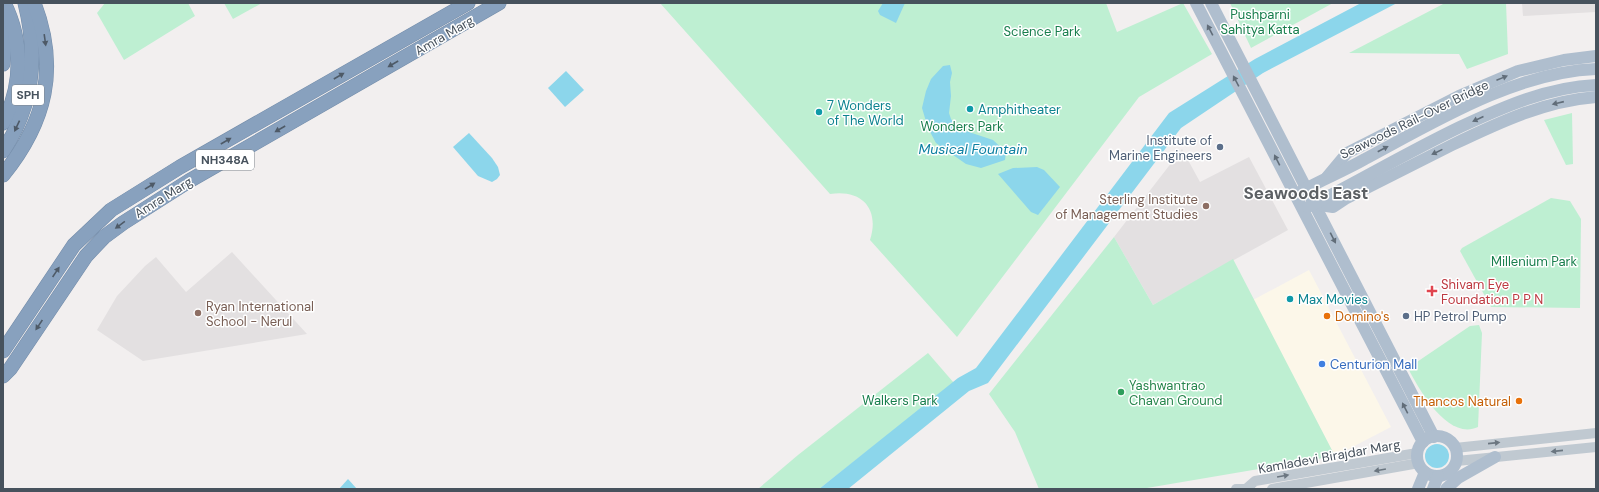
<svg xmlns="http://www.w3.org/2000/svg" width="1599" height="492" viewBox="0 0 1599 492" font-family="'DM Sans',sans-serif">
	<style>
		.commercial { fill: #fcf7e9 }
		.education { fill: #e3e0e1 }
		.green { fill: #beefd2 }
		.water { fill: #8cd6eb }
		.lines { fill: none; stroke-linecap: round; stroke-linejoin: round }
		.highway-casing { stroke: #738ca9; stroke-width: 15 }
		.minor { stroke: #c0c9d1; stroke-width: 10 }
		.major { stroke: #afbece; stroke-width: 12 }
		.highway { stroke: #88a1be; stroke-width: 14 }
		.oneway { fill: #616d79 }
		.oneway2 { fill: #4e5a67 }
		.oneway3 { fill: #6b7680 }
		.culture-dot { fill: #0f9aa8; stroke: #fff; stroke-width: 1.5 }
		.service-dot { fill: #5c6f8a; stroke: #fff; stroke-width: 1.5 }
		.education-dot { fill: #8d6e63; stroke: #fff; stroke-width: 1.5 }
		.health-dot { fill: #e0444e; stroke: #fff; stroke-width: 1.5 }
		.food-dot { fill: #e8710a; stroke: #fff; stroke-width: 1.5 }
		.shop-dot { fill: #3f7fe0; stroke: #fff; stroke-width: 1.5 }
		.leisure-dot { fill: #2e9e5b; stroke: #fff; stroke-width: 1.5 }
		.labels { text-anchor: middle; stroke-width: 3; stroke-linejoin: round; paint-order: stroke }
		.shield { fill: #fff; stroke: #7e868e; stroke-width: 1 }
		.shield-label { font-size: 12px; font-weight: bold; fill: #47525d }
		.park-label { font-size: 13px; fill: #187e4d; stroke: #fff }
		.street-label { font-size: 13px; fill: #47525d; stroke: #fff }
		.culture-label { font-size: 13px; fill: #0d838f; stroke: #fff; text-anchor: start }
		.service-label { font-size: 13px; fill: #4e5e75; stroke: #fff; text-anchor: end }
		.education-label { font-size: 13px; fill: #785e54; stroke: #fff; text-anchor: end }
		.health-label { font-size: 13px; fill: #be3a42; stroke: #fff; text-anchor: start }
		.food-label { font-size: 13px; fill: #c56008; stroke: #fff; text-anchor: start }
		.shop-label { font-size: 13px; fill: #366cbe; stroke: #fff; text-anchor: start }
		.leisure-label { font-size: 13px; fill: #27864d; stroke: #fff; text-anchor: start }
		.water-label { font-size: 14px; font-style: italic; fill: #0e80a2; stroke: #fff }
		.district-label { font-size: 17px; font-weight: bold; fill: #5c6064; stroke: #fff }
	</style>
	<rect width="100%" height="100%" fill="#f2efef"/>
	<!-- commercial -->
	<polygon class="commercial" points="1309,270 1391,427 1335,456 1253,300"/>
	<!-- education -->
	<g class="education">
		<polygon points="1522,3 1596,3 1596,12 1523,16"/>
		<polygon points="1182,149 1200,182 1249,157 1288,230 1153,305 1114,237"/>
		<polygon points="232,252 307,334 143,361 97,330 117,296 145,266 156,257 186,292"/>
	</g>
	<!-- green -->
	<g class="green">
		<polygon points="105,3 188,3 195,16 124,60 97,13"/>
		<polygon points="224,3 262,3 233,19"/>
		<path d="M660 3H1106L1117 32 1183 3 1212 54 1139 97 957 337 870 240C880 209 862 189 830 194Z"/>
		<polygon points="1230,3 1333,3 1251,48"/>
		<polygon points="1445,3 1506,3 1508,54 1467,69 1459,54 1349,53"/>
		<polygon points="1572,113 1573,164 1566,165 1544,120"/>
		<polygon points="1551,198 1570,201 1581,219 1580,308 1491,307 1460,251 1462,248"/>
		<polygon points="1114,237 1153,305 1233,259 1335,456 1141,489 1039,489 1015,432 989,394"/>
		<path d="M1479 325 1482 333 1478 427C1448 441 1419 390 1408 368L1470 326Z"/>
		<polygon points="928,353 954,383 819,489 758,489 798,455"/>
	</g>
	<!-- water -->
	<g class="water">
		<polygon points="883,3 905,3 896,23 880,15 878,11"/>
		<polygon points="1361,3 1397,3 1263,73 1181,128 988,383 969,391 848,489 819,489 958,378 976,368 1169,113 1255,59"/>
		<polygon points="950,65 952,73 950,82 951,96 949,113 951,119 956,126 963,130 993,140 1006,152 1005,160 981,168 966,164 936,143 928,128 922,108 926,91 931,79 943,66"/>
		<polygon points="566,71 584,90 565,107 548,88"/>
		<polygon points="469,133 492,158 498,167 500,175 497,179 492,182 478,176 453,147"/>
		<polygon points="1037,167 1044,170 1060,187 1038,215 1031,212 998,174 1013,168"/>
		<circle cx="1437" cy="456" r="12"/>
		<polygon points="348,479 357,489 339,489"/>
	</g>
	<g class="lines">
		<defs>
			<g id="highway">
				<polyline points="3,20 5,36 3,64"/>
				<path d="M3 123C23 86 23 41 4 3"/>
				<path d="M3 151C33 106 38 55 25 3"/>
				<path d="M3 175C46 122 59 68 34 3"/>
				<polyline points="3,351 74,245 111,210 180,167 468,3"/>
				<polyline points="3,376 10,369 86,256 104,237 123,223 189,181 499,3"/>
			</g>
		</defs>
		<!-- highway casing -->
		<use href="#highway" class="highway-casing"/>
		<!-- minor -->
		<g class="minor">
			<polyline points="1455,448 1596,433"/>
			<polyline points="1457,461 1596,447"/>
			<polyline points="1247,488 1255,481 1417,453"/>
			<polyline points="1236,489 1250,489"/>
			<polyline points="1272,489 1419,463"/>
		</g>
		<!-- major -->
		<g class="major">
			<polyline points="1196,3 1423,442"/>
			<polyline points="1211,3 1434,437"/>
			<polyline points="1327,177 1347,153 1459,96 1518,71 1564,60 1596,56"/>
			<path d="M1300 192C1321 180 1344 171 1365 159 1434 122 1516 72 1596 69"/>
			<path d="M1314 204 1333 207 1345 199C1380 181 1416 163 1452 145 1498 123 1544 101 1596 97"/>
			<path d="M1308 207C1359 181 1408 152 1460 127 1503 107 1548 87 1596 85"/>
			<circle cx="1437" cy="456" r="20"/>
			<polyline points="1418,489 1425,472"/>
			<polyline points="1433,489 1438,476"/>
			<polyline points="1446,489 1458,478 1495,457"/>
		</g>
		<!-- highway -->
		<use href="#highway" class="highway"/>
	</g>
	<!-- one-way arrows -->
	<defs><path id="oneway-solid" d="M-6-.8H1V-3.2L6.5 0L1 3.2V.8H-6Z"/></defs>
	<g class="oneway">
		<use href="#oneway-solid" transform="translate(1210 30) rotate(-118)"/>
		<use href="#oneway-solid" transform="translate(1502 78) rotate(-22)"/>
		<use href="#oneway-solid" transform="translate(1236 81) rotate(-118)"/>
		<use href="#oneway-solid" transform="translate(1558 103) rotate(167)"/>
		<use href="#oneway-solid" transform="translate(1478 119) rotate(156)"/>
		<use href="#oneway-solid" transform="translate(1383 149) rotate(-28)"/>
		<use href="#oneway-solid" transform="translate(1437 152) rotate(154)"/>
		<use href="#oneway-solid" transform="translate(1277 160) rotate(-117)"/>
		<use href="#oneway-solid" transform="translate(1333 238) rotate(63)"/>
		<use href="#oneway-solid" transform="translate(1405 408) rotate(-117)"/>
	</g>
	<g class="oneway2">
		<use href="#oneway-solid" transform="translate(45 40) rotate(82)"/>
		<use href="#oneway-solid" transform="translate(393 64) rotate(150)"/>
		<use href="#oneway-solid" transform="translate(339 76) rotate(-30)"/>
		<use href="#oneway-solid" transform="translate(17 126) rotate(115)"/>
		<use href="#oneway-solid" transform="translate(280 129) rotate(150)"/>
		<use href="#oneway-solid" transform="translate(226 141) rotate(-30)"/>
		<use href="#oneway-solid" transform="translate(150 186) rotate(-32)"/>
		<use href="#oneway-solid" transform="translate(120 225) rotate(144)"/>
		<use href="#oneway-solid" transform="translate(56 272) rotate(-56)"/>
		<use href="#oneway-solid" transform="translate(39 325) rotate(124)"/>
	</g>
	<g class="oneway3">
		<use href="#oneway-solid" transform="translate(1494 443) rotate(-6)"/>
		<use href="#oneway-solid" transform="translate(1557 451) rotate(174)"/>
		<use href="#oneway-solid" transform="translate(1380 470) rotate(170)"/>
		<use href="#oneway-solid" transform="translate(1283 476) rotate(-10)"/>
	</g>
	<!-- markers -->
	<g class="culture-dot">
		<circle cx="970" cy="109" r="4"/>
		<circle cx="819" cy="112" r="4"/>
		<circle cx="1290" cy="299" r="4"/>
	</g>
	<g class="service-dot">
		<circle cx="1220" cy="147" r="4"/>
		<circle cx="1406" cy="316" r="4"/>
	</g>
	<g class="education-dot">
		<circle cx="1206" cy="206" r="4"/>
		<circle cx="198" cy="313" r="4"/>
	</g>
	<path class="health-dot" d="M1430 285h4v4h4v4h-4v4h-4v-4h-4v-4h4z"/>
	<g class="food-dot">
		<circle cx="1327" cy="316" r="4"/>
		<circle cx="1519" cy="401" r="4"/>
	</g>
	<circle class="shop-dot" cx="1322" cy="364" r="4"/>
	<circle class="leisure-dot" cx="1121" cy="392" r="4"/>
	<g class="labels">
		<!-- shield labels -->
		<g class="shield">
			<rect x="12" y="85" width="32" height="20" rx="3"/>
			<rect x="196" y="150" width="58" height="20" rx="3"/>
		</g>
		<g class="shield-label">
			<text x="28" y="99">SPH</text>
			<text x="225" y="164">NH348A</text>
		</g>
		<!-- park labels -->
		<g class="park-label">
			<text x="1260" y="19">Pushparni<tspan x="1260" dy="15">Sahitya Katta</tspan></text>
			<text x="1042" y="36">Science Park</text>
			<text x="962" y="131">Wonders Park</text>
			<text x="1534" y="266">Millenium Park</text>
			<text x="900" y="405">Walkers Park</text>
		</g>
		<!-- street labels -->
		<g class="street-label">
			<text transform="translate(444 35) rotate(-30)" y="5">Amra Marg</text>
			<text transform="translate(1414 119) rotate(-26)" y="5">Seawoods Rail-Over Bridge</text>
			<text transform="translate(163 197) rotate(-32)" y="5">Amra Marg</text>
			<text transform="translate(1329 456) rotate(-10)" y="5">Kamladevi Birajdar Marg</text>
		</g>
		<!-- culture labels -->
		<g class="culture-label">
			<text x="827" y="110">7 Wonders<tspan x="827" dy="15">of The World</tspan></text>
			<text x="978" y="114">Amphitheater</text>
			<text x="1298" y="304">Max Movies</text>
		</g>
		<!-- service labels -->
		<g class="service-label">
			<text x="1212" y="145">Institute of<tspan x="1212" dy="15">Marine Engineers</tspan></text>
			<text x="1414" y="321" text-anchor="start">HP Petrol Pump</text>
		</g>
		<!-- education labels -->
		<g class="education-label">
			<text x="1198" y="204">Sterling Institute<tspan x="1198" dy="15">of Management Studies</tspan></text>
			<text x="206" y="311" text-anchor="start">Ryan International<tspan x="206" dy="15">School - Nerul</tspan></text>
		</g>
		<!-- health labels -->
		<g class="health-label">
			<text x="1441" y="289">Shivam Eye<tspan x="1441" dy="15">Foundation P P N</tspan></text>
		</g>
		<!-- food labels -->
		<g class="food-label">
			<text x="1335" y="321">Domino's</text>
			<text x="1511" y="406" text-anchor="end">Thancos Natural</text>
		</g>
		<!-- shop labels -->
		<g class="shop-label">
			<text x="1330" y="369">Centurion Mall</text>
		</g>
		<!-- leisure labels -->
		<g class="leisure-label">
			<text x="1129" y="390">Yashwantrao<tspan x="1129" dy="15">Chavan Ground</tspan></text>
		</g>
		<!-- water labels -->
		<g class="water-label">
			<text x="973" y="154">Musical Fountain</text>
		</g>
		<!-- district labels -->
		<g class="district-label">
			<text x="1306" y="199">Seawoods East</text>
		</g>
	</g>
	<!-- border -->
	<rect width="1599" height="492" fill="none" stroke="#47525d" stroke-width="8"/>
</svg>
